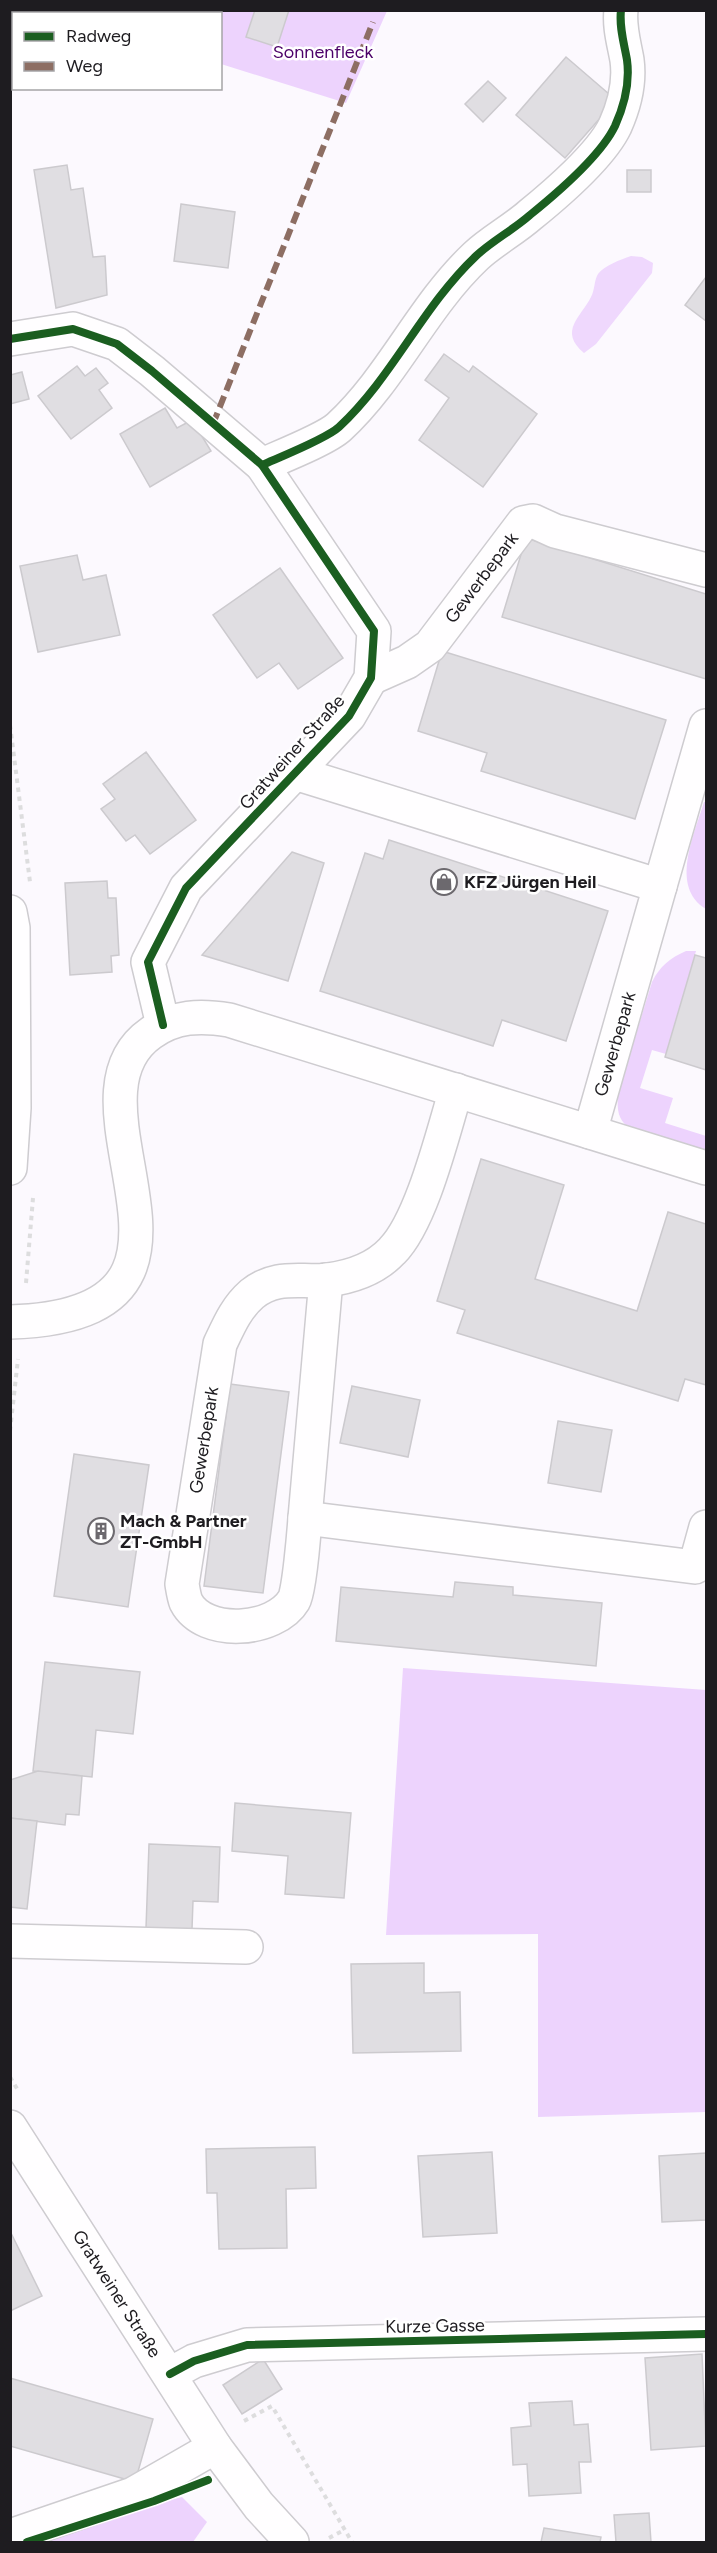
<svg xmlns="http://www.w3.org/2000/svg" width="717" height="2553" viewBox="0 0 717 2553" font-family="Figtree,sans-serif">
	<style>
		.green { fill: #edd3fd }
		.water { fill: #efd8fd }
		.building { fill: #e0dee2; stroke: #cccace; stroke-width: 1.5 }
		.lines { fill: none; stroke-linecap: round; stroke-linejoin: round }
		.minor-casing { stroke: #ceccd0; stroke-width: 36 }
		.major-casing { stroke: #ceccd0; stroke-width: 36 }
		.path { stroke: #ddddde; stroke-width: 4; stroke-dasharray: 4.5 4.5; stroke-linecap: butt }
		.minor { stroke: #fffeff; stroke-width: 33 }
		.major { stroke: #fffeff; stroke-width: 33 }
		.quiet { stroke: #8d6e63; stroke-width: 6; stroke-dasharray: 12 6; stroke-linecap: butt }
		.cycleway-casing { stroke: #fff; stroke-width: 11 }
		.cycleway { stroke: #1b5e20; stroke-width: 8 }
		.labels { text-anchor: middle; stroke-width: 5; stroke-linejoin: round; paint-order: stroke }
		.park-label { font-size: 18px; fill: #4b0068; stroke: #fff }
		.street-label { font-size: 18px; fill: #1e1c20; stroke: #fff }
		.poi-label { font-size: 18px; font-weight: bold; fill: #1e1c20; stroke: #fff; text-anchor: start }
	</style>
	<rect width="100%" height="100%" fill="#fcf9fe"/>
	<!-- green -->
	<g class="green">
		<polygon points="207,10 387,11 346,103 221,64 220,14 206,14"/>
		<path d="M704 802H706V909C669 887 695 833 704 802Z"/>
		<path d="M686 951H696L666 1054 652 1050 640 1088 673 1098 665 1123 706 1136V1156L631 1129C617 1120 617 1109 618 1093L652 982C660 966 670 958 686 951Z"/>
		<polygon points="403,1668 706,1690 706,2112 538,2117 538,1934 386,1935"/>
		<polygon points="182,2497 207,2522 193,2542 17,2542 89,2519"/>
	</g>
	<!-- water -->
	<path class="water" d="M631 256 642 257 653 263 652 273 596 344 584 353C558 331 581 317 591 297 595 290 594 280 598 274 605 265 620 260 631 256Z"/>
	<!-- building -->
	<g class="building">
		<polygon points="255,10 289,10 277,47 246,37"/>
		<polygon points="566,57 616,100 565,158 516,115"/>
		<polygon points="488,81 506,98 483,122 465,104"/>
		<polygon points="67,165 71,190 83,188 93,257 105,256 107,295 56,308 34,170"/>
		<rect x="627" y="170" width="24" height="22"/>
		<polygon points="181,204 235,212 228,268 174,261"/>
		<polygon points="706,277 706,321 685,305"/>
		<polygon points="444,354 469,372 473,366 537,414 483,487 419,440 449,398 425,380"/>
		<polygon points="77,366 85,376 96,368 108,383 99,390 112,408 71,439 38,396"/>
		<polygon points="22,372 29,399 10,404 10,375"/>
		<polygon points="165,408 177,428 192,420 211,451 150,487 120,434"/>
		<polygon points="526,538 706,594 706,679 502,617"/>
		<polygon points="77,555 83,580 106,575 120,635 38,652 20,566"/>
		<polygon points="280,568 343,658 298,689 279,663 257,678 213,615"/>
		<polygon points="442,651 666,720 635,819 481,771 487,753 418,731"/>
		<polygon points="146,752 196,820 150,854 135,835 126,841 101,809 115,799 103,784"/>
		<polygon points="389,840 608,911 566,1041 502,1020 493,1046 320,991 365,853 383,859"/>
		<polygon points="292,852 324,863 288,981 202,955"/>
		<polygon points="107,881 108,898 116,898 119,955 111,956 112,972 70,975 65,883"/>
		<polygon points="695,955 706,958 706,1070 665,1057"/>
		<polygon points="481,1159 564,1185 535,1279 637,1311 668,1212 706,1224 706,1385 685,1379 678,1401 457,1333 465,1310 437,1301"/>
		<polygon points="230,1384 289,1392 263,1593 204,1586"/>
		<polygon points="352,1386 420,1400 408,1457 340,1443"/>
		<polygon points="558,1421 612,1430 601,1492 548,1483"/>
		<polygon points="74,1454 149,1465 128,1607 54,1596"/>
		<polygon points="455,1582 513,1587 513,1595 602,1603 596,1666 336,1641 341,1587 453,1597"/>
		<polygon points="45,1662 140,1672 133,1734 96,1730 92,1777 33,1771"/>
		<polygon points="38,1771 82,1776 79,1815 66,1814 65,1825 10,1818 10,1780"/>
		<polygon points="235,1803 351,1813 344,1898 285,1894 288,1856 232,1851"/>
		<polygon points="10,1818 37,1821 27,1909 10,1907"/>
		<polygon points="149,1844 220,1847 218,1902 193,1901 192,1929 146,1928"/>
		<polygon points="424,1963 424,1993 460,1992 461,2051 353,2053 351,1964"/>
		<polygon points="315,2147 316,2188 286,2189 287,2248 219,2249 217,2193 207,2193 206,2149"/>
		<polygon points="492,2152 497,2233 423,2237 418,2156"/>
		<polygon points="706,2153 706,2220 662,2222 659,2156"/>
		<polygon points="10,2231 42,2296 10,2311"/>
		<polygon points="702,2354 706,2446 651,2450 645,2358"/>
		<polygon points="263,2359 282,2389 242,2414 223,2385"/>
		<polygon points="10,2378 153,2419 135,2482 10,2446"/>
		<polygon points="572,2401 574,2425 588,2424 591,2462 579,2462 581,2493 529,2496 527,2464 513,2465 511,2428 531,2426 529,2403"/>
		<polygon points="649,2513 651,2542 616,2542 614,2515"/>
		<polygon points="544,2528 601,2537 600,2542 541,2542"/>
	</g>
	<g class="lines">
		<defs>
			<g id="minor">
				<path d="M10 339 73 329 117 344 152 371 262 465C280 457 326 439 339 427 393 377 422 307 476 256 492 241 513 230 530 215 556 194 601 155 615 126 624 106 630 82 627 60 624 43 619 27 621 10"/>
				<path id="s1" d="M371 678 407 662 430 646 523 523 533 521 555 531 706 570"/>
				<polyline points="295,773 660,886 590,1132"/>
				<polyline points="660,886 706,726"/>
				<polyline points="163,1025 148,962 186,888 349,716 371,678 374,631 262,465"/>
				<path d="M456 1090C443 1132 422 1221 392 1251 375 1269 351 1277 327 1280 300 1283 277 1274 252 1294 236 1308 229 1325 220 1344L182 1584C183 1590 184 1597 186 1602 204 1637 275 1632 294 1600 299 1592 304 1532 305 1518L695 1567 706 1527"/>
				<path d="M10 1322C254 1315 49 1104 151 1033 175 1016 200 1015 229 1020L706 1168"/>
				<polyline points="305,1518 326,1280"/>
				<polyline points="10,1941 246,1947"/>
				<polyline points="170,2374 194,2361 247,2345 706,2334"/>
				<polyline points="10,2536 133,2494 215,2447"/>
			</g>
			<g id="major">
				<polyline points="10,912 13,928 14,1108 10,1168"/>
				<path id="s2" d="M10 2127 215 2447 259 2506 292 2542"/>
			</g>
		</defs>
		<!-- minor casing -->
		<use href="#minor" class="minor-casing"/>
		<!-- major casing -->
		<use href="#major" class="major-casing"/>
		<!-- path -->
		<g class="path">
			<polyline points="10,725 30,882"/>
			<polyline points="26,1283 33,1198"/>
			<polyline points="10,1431 18,1359"/>
			<polyline points="10,2077 19,2092"/>
			<polyline points="244,2421 272,2406 352,2542"/>
			<polyline points="329,2538 344,2530"/>
		</g>
		<!-- minor -->
		<use href="#minor" class="minor"/>
		<!-- major -->
		<use href="#major" class="major"/>
		<!-- quiet -->
		<polyline class="quiet" points="213,424 373,22"/>
		<defs>
			<g id="cycleway">
				<path d="M10 339 73 329 117 344 152 371 262 465C280 457 326 439 339 427 393 377 422 307 476 256 492 241 513 230 530 215 556 194 601 155 615 126 624 106 630 82 627 60 624 43 619 27 621 10"/>
				<polyline points="163,1025 148,962 186,888 349,716 371,678 374,631 262,465"/>
				<polyline points="170,2374 194,2361 247,2345 706,2334"/>
				<polyline points="27,2542 154,2501 208,2480"/>
			</g>
		</defs>
		<!-- cycleway casing -->
		<use href="#cycleway" class="cycleway-casing"/>
		<!-- cycleway -->
		<use href="#cycleway" class="cycleway"/>
	</g>
	<!-- icons -->
	<defs>
		<symbol id="shop-ring" viewBox="-11 -11 22 22"><circle r="9.5" fill="#fff" stroke="#6c696e" stroke-width="1.5"/><path d="M-5-2.5h2.3a2.7 3.5 0 0 1 5.4 0H5L5.5 6h-11ZM-1.5-2.5h3a1.5 2.3 0 0 0-3 0Z" fill="#6c696e"/></symbol>
		<symbol id="building-ring" viewBox="-11 -11 22 22"><circle r="9.5" fill="#fff" stroke="#6c696e" stroke-width="1.5"/><path d="M-4-6H4V6H1V3H-1V6H-4ZM-2.5-4.3h1.7v1.8h-1.7ZM.8-4.3h1.7v1.8H.8ZM-2.5-1h1.7V.8h-1.7ZM.8-1h1.7V.8H.8Z" fill="#6c696e"/></symbol>
	</defs>
	<g fill-rule="evenodd">
		<use href="#shop-ring" x="429" y="867" width="30" height="30"/>
		<use href="#building-ring" x="86" y="1516" width="30" height="30"/>
	</g>
	<g class="labels">
		<!-- park labels -->
		<g class="park-label">
			<text x="323" y="58">Sonnenfleck</text>
		</g>
		<!-- street labels -->
		<g class="street-label">
			<text dy="6" stroke="none"><textPath href="#s1" startOffset="153">Gewerbepark</textPath></text>
			<text transform="translate(292 752) rotate(-48)" y="6">Gratweiner Straße</text>
			<text transform="translate(615 1044) rotate(-74)" y="6">Gewerbepark</text>
			<text transform="translate(204 1440) rotate(-81)" y="6">Gewerbepark</text>
			<text dy="6" stroke="none"><textPath href="#s2" startOffset="198">Gratweiner Straße</textPath></text>
			<text transform="translate(435 2326) rotate(-1)" y="6">Kurze Gasse</text>
		</g>
		<!-- poi labels -->
		<g class="poi-label">
			<text x="464" y="888">KFZ Jürgen Heil</text>
			<text x="120" y="1527">Mach &amp; Partner<tspan x="120" dy="21">ZT-GmbH</tspan></text>
		</g>
	</g>
	<!-- border -->
	<rect width="717" height="2553" fill="none" stroke="#1e1c20" stroke-width="24"/>
	<!-- legend -->
	<rect x="12" y="12" width="210" height="78" fill="#ffffff" stroke="#a5a4a6" stroke-width="1.5"/>
	<rect x="24" y="32" width="30" height="9" fill="#1b5e20" stroke="#a5a4a6" stroke-width="1.5"/>
	<text x="66" y="42" font-size="18" fill="#1e1c20">Radweg</text>
	<rect x="24" y="62" width="30" height="9" fill="#8d6e63" stroke="#a5a4a6" stroke-width="1.5"/>
	<text x="66" y="72" font-size="18" fill="#1e1c20">Weg</text>
</svg>
